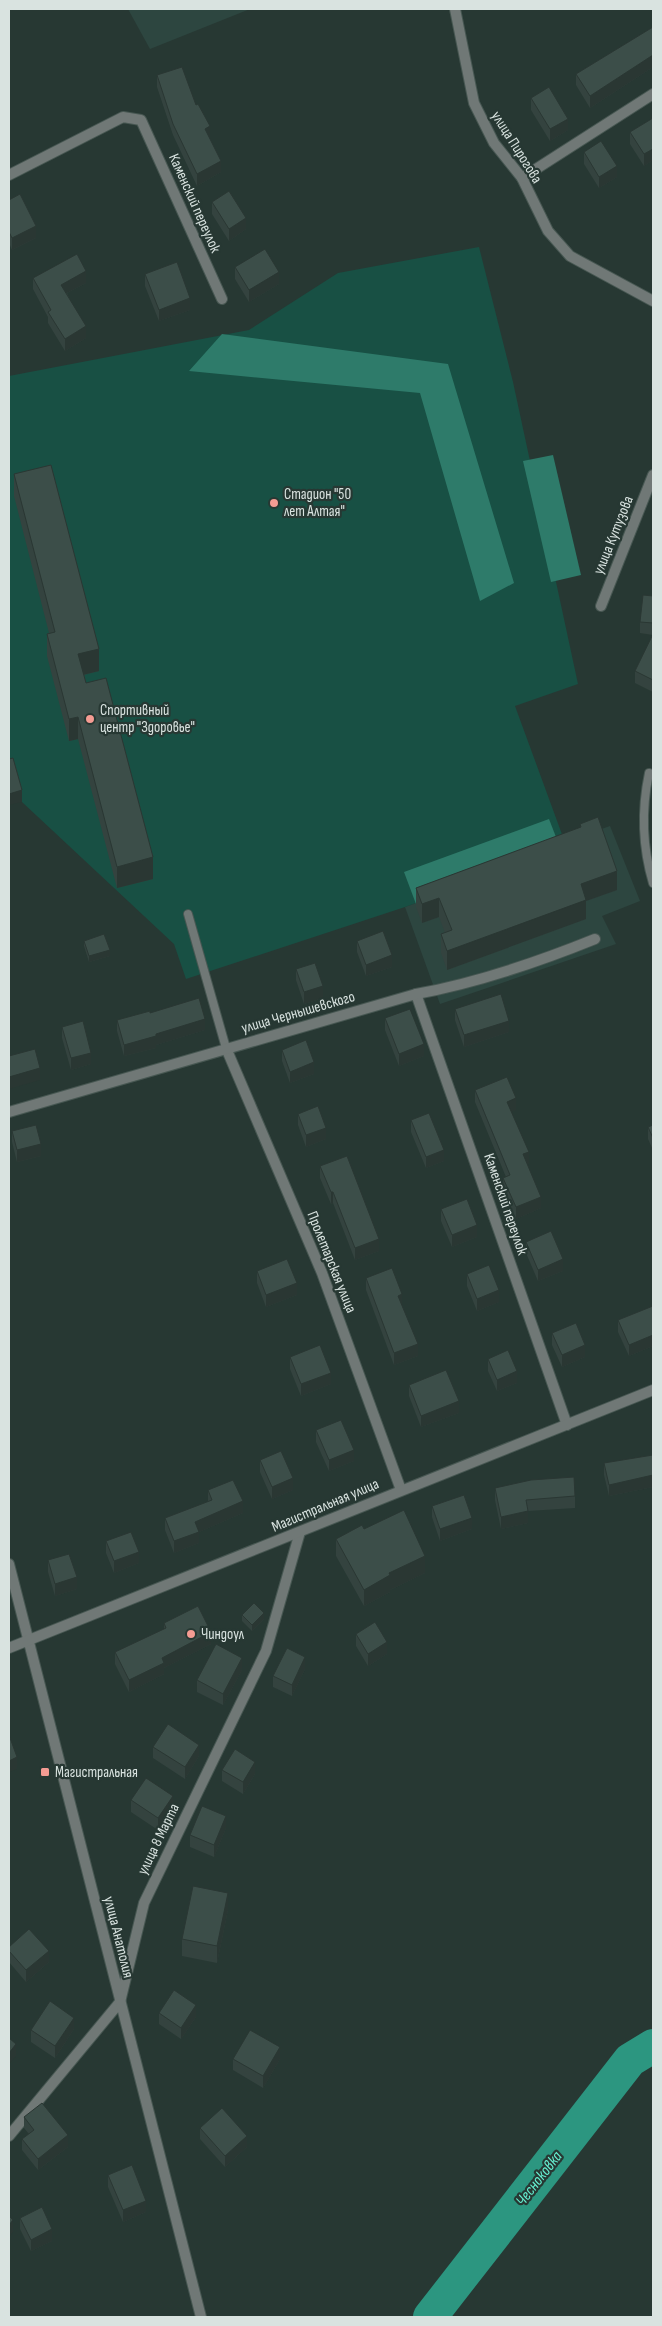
<svg xmlns="http://www.w3.org/2000/svg" width="662" height="2326" viewBox="0 0 662 2326" font-family="'Sofia Sans Condensed',sans-serif">
	<style>
		.built { fill: #2d4640 }
		.green { fill: #185044 }
		.forest { fill: #2e7b6a }
		.lines { fill: none; stroke-linecap: round; stroke-linejoin: round }
		.river { stroke: #2c9680; stroke-width: 34 }
		.service-casing { stroke: #475752; stroke-width: 10 }
		.minor-casing { stroke: #475752; stroke-width: 12 }
		.tertiary-casing { stroke: #475752; stroke-width: 12 }
		.service { stroke: #707876; stroke-width: 8 }
		.minor { stroke: #707876; stroke-width: 10 }
		.tertiary { stroke: #707876; stroke-width: 10 }
		.wall { fill: #34433f }
		.shaded-wall { fill: #2a3733 }
		.building { fill: #3c4e49; stroke: #2a3733 }
		.poi-dot { fill: #f59c93; stroke: #273833; stroke-width: 2 }
		.labels { text-anchor: middle; stroke-width: 4.5; stroke-linejoin: round; paint-order: stroke }
		.street-label { font-size: 15px; fill: #d9e3e0; stroke: #273833 }
		.poi-label { font-size: 15px; fill: #d9e3e0; stroke: #273833; text-anchor: start }
		.water-label { font-size: 16px; font-style: italic; fill: #66f2d3; stroke: #273833 }
	</style>
	<rect width="100%" height="100%" fill="#273833"/>
	<!-- built -->
	<g class="built">
		<polygon points="128,9 250,9 150,49"/>
		<polygon points="610,826 640,901 602,916 616,944 440,1004 405,907 567,848 565,842"/>
	</g>
	<!-- green -->
	<polygon class="green" points="479,247 513,382 578,684 515,706 567,848 405,907 186,979 174,944 22,802 9,755 9,376 249,330 338,273"/>
	<!-- forest -->
	<g class="forest">
		<polygon points="222,334 448,364 514,583 480,601 420,393 189,371"/>
		<polygon points="553,455 581,575 551,582 523,461"/>
		<polygon points="549,819 561,850 416,904 404,872"/>
	</g>
	<g class="lines">
		<!-- river -->
		<polyline class="river" points="430,2317 630,2060 653,2046"/>
		<defs>
			<g id="service">
				<path d="M649 773C641 811 642 846 653 883"/>
				<polyline points="188,914 226,1048"/>
			</g>
			<g id="minor">
				<polyline points="455,9 474,103 494,143 522,178 548,231 570,256 653,301"/>
				<polyline points="9,175 123,117 141,120 222,299"/>
				<polyline points="522,178 653,94"/>
				<polyline points="601,606 653,475"/>
				<polyline points="416,994 567,1425"/>
				<polyline points="226,1048 322,1273 401,1490"/>
				<path d="M9 1112 416 994C477 983 538 962 595 939"/>
				<polyline points="9,2136 120,2002 144,1903 266,1651 300,1532"/>
			</g>
			<g id="tertiary">
				<polyline points="9,1564 201,2317"/>
				<polyline points="9,1648 653,1390"/>
			</g>
		</defs>
		<!-- service casing -->
		<use href="#service" class="service-casing"/>
		<!-- minor casing -->
		<use href="#minor" class="minor-casing"/>
		<!-- tertiary casing -->
		<use href="#tertiary" class="tertiary-casing"/>
		<!-- service -->
		<use href="#service" class="service"/>
		<!-- minor -->
		<use href="#minor" class="minor"/>
		<!-- tertiary -->
		<use href="#tertiary" class="tertiary"/>
	</g>
	<!-- wall -->
	<g class="wall">
		<polygon points="653,27 653,67 590,108 576,85 576,74"/>
		<polygon points="157,75 196,105 210,138 209,138 221,172 197,186 173,135 157,87"/>
		<polygon points="531,98 568,130 550,141 531,110"/>
		<polygon points="653,118 653,160 644,166 630,144 630,132"/>
		<polygon points="584,152 617,177 599,188 584,164"/>
		<polygon points="9,200 36,238 12,250 9,243"/>
		<polygon points="212,202 246,229 229,241 212,214"/>
		<polygon points="235,267 279,284 249,302 235,279"/>
		<polygon points="145,274 190,310 159,321 145,286"/>
		<polygon points="33,278 86,283 67,293 86,338 65,351 48,323 48,317 33,289"/>
		<polygon points="14,474 99,671 84,675 86,683 153,879 117,888 78,739 69,741 47,656 47,634 49,633 14,496"/>
		<polygon points="653,596 653,692 635,683 635,671 653,635 640,633 640,622"/>
		<polygon points="580,824 617,890 586,901 586,919 447,970 441,953 441,934 445,933 439,917 422,923 416,907 416,888 580,828"/>
		<polygon points="84,941 110,956 89,962 84,946"/>
		<polygon points="357,941 392,967 366,976 357,952"/>
		<polygon points="296,969 323,998 304,1004 296,980"/>
		<polygon points="455,1009 509,1032 464,1047 455,1020"/>
		<polygon points="150,1013 205,1030 156,1045 156,1048 124,1056 117,1031 117,1020"/>
		<polygon points="385,1018 424,1056 399,1066 385,1030"/>
		<polygon points="62,1027 91,1064 71,1070 62,1038"/>
		<polygon points="282,1050 314,1074 290,1083 282,1061"/>
		<polygon points="475,1090 516,1110 511,1111 529,1164 527,1164 541,1208 516,1219 503,1189 503,1178 506,1177 475,1102"/>
		<polygon points="298,1114 326,1139 306,1147 298,1125"/>
		<polygon points="411,1120 444,1161 426,1168 411,1132"/>
		<polygon points="653,1125 653,1150 648,1139 648,1127"/>
		<polygon points="12,1131 41,1156 17,1162 12,1142"/>
		<polygon points="320,1166 379,1251 355,1260 333,1203 331,1204 320,1178"/>
		<polygon points="441,1209 477,1237 452,1247 441,1221"/>
		<polygon points="526,1242 563,1271 538,1281 526,1253"/>
		<polygon points="257,1271 297,1295 266,1307 257,1283"/>
		<polygon points="467,1274 499,1302 477,1311 467,1286"/>
		<polygon points="366,1278 418,1356 394,1365 366,1290"/>
		<polygon points="653,1306 653,1346 629,1356 618,1332 618,1320"/>
		<polygon points="552,1333 585,1357 562,1367 552,1345"/>
		<polygon points="290,1357 331,1384 301,1396 290,1369"/>
		<polygon points="488,1359 517,1383 497,1391 488,1371"/>
		<polygon points="409,1385 459,1413 421,1427 409,1396"/>
		<polygon points="316,1430 354,1461 329,1471 316,1442"/>
		<polygon points="653,1455 653,1487 609,1496 604,1475 604,1463"/>
		<polygon points="260,1460 293,1490 272,1499 260,1472"/>
		<polygon points="495,1488 575,1496 575,1508 528,1511 528,1523 501,1529 495,1500"/>
		<polygon points="208,1490 243,1513 199,1532 199,1543 174,1553 165,1530 165,1518 208,1502"/>
		<polygon points="432,1506 472,1529 440,1541 432,1517"/>
		<polygon points="364,1529 425,1573 390,1590 390,1592 364,1606 336,1556 336,1539"/>
		<polygon points="106,1541 139,1563 114,1573 106,1553"/>
		<polygon points="48,1560 77,1589 55,1596 48,1572"/>
		<polygon points="242,1615 264,1619 252,1631 242,1621"/>
		<polygon points="164,1623 211,1644 164,1668 164,1674 129,1692 115,1664 115,1652 164,1630"/>
		<polygon points="356,1634 387,1654 368,1666 356,1646"/>
		<polygon points="305,1669 292,1696 273,1687 273,1676"/>
		<polygon points="242,1670 223,1705 197,1692 197,1680"/>
		<polygon points="153,1747 199,1756 185,1779 153,1758"/>
		<polygon points="222,1770 255,1774 243,1794 222,1781"/>
		<polygon points="131,1800 173,1808 158,1830 131,1812"/>
		<polygon points="226,1828 214,1857 190,1847 190,1835"/>
		<polygon points="228,1910 217,1963 182,1956 182,1939"/>
		<polygon points="9,1947 49,1962 26,1982 9,1962"/>
		<polygon points="159,2013 196,2017 181,2039 159,2024"/>
		<polygon points="74,2029 55,2058 31,2042 31,2030"/>
		<polygon points="233,2059 280,2059 263,2088 233,2070"/>
		<polygon points="24,2117 68,2147 38,2170 22,2150 22,2139 29,2134 24,2128"/>
		<polygon points="200,2128 247,2147 225,2167 200,2139"/>
		<polygon points="108,2175 146,2212 123,2222 108,2187"/>
		<polygon points="20,2218 52,2241 31,2251 20,2229"/>
	</g>
	<!-- shaded-wall -->
	<g class="shaded-wall">
		<polygon points="653,55 653,67 590,108 590,96"/>
		<polygon points="568,119 568,130 550,141 550,129"/>
		<polygon points="210,126 210,138 205,141 205,129"/>
		<polygon points="653,149 653,160 644,166 644,154"/>
		<polygon points="221,161 221,172 197,186 197,174"/>
		<polygon points="617,166 617,177 599,188 599,177"/>
		<polygon points="246,218 246,229 229,241 229,229"/>
		<polygon points="36,226 36,238 12,250 12,238"/>
		<polygon points="86,271 86,283 61,296 61,285"/>
		<polygon points="279,272 279,284 249,302 249,290"/>
		<polygon points="190,298 190,310 159,321 159,310"/>
		<polygon points="86,326 86,338 65,351 65,339"/>
		<polygon points="99,649 99,671 78,676 78,654"/>
		<polygon points="78,717 78,739 69,741 69,719"/>
		<polygon points="22,790 22,802 9,805 9,794"/>
		<polygon points="153,857 153,879 117,888 117,867"/>
		<polygon points="617,871 617,890 586,901 586,919 447,970 447,951 581,884"/>
		<polygon points="439,898 439,917 422,923 422,904"/>
		<polygon points="110,950 110,956 89,962 89,956"/>
		<polygon points="392,955 392,967 366,976 366,965"/>
		<polygon points="323,986 323,998 304,1004 304,992"/>
		<polygon points="205,1019 205,1030 156,1045 156,1048 124,1056 124,1045 156,1034"/>
		<polygon points="509,1021 509,1032 464,1047 464,1035"/>
		<polygon points="424,1044 424,1056 399,1066 399,1054"/>
		<polygon points="91,1053 91,1064 71,1070 71,1058"/>
		<polygon points="314,1062 314,1074 290,1083 290,1072"/>
		<polygon points="40,1068 40,1080 9,1089 9,1077"/>
		<polygon points="516,1098 516,1110 507,1113 507,1102"/>
		<polygon points="326,1128 326,1139 306,1147 306,1135"/>
		<polygon points="41,1144 41,1156 17,1162 17,1150"/>
		<polygon points="444,1150 444,1161 426,1168 426,1157"/>
		<polygon points="529,1152 529,1164 523,1166 523,1154"/>
		<polygon points="331,1192 333,1192 333,1203 331,1204"/>
		<polygon points="541,1197 541,1208 516,1219 516,1207"/>
		<polygon points="477,1225 477,1237 452,1247 452,1235"/>
		<polygon points="379,1239 379,1251 355,1260 355,1248"/>
		<polygon points="563,1259 563,1271 538,1281 538,1270"/>
		<polygon points="297,1283 297,1295 266,1307 266,1295"/>
		<polygon points="499,1290 499,1302 477,1311 477,1299"/>
		<polygon points="402,1294 402,1306 398,1296"/>
		<polygon points="653,1335 653,1346 629,1356 629,1345"/>
		<polygon points="418,1344 418,1356 394,1365 394,1353"/>
		<polygon points="585,1345 585,1357 562,1367 562,1355"/>
		<polygon points="517,1371 517,1383 497,1391 497,1380"/>
		<polygon points="331,1373 331,1384 301,1396 301,1384"/>
		<polygon points="459,1401 459,1413 421,1427 421,1416"/>
		<polygon points="354,1450 354,1461 329,1471 329,1460"/>
		<polygon points="653,1475 653,1487 609,1496 609,1485"/>
		<polygon points="293,1478 293,1490 272,1499 272,1487"/>
		<polygon points="243,1501 243,1513 199,1532 199,1543 174,1553 174,1541 195,1522"/>
		<polygon points="528,1511 528,1523 501,1529 501,1517"/>
		<polygon points="472,1518 472,1529 440,1541 440,1529"/>
		<polygon points="139,1552 139,1563 114,1573 114,1561"/>
		<polygon points="425,1556 425,1573 390,1590 390,1592 364,1606 364,1590 389,1573"/>
		<polygon points="77,1577 77,1589 55,1596 55,1584"/>
		<polygon points="264,1613 264,1619 252,1631 252,1625"/>
		<polygon points="211,1632 211,1644 164,1668 164,1674 129,1692 129,1680 162,1658"/>
		<polygon points="387,1642 387,1654 368,1666 368,1654"/>
		<polygon points="305,1657 305,1669 292,1696 292,1685"/>
		<polygon points="242,1658 242,1670 223,1705 223,1694"/>
		<polygon points="199,1745 199,1756 185,1779 185,1767"/>
		<polygon points="17,1757 17,1769 9,1772 9,1761"/>
		<polygon points="255,1762 255,1774 243,1794 243,1782"/>
		<polygon points="173,1796 173,1808 158,1830 158,1818"/>
		<polygon points="226,1816 226,1828 214,1857 214,1845"/>
		<polygon points="228,1893 228,1910 217,1963 217,1946"/>
		<polygon points="49,1951 49,1962 26,1982 26,1970"/>
		<polygon points="196,2005 196,2017 181,2039 181,2028"/>
		<polygon points="74,2018 74,2029 55,2058 55,2046"/>
		<polygon points="16,2044 16,2056 9,2064 9,2053"/>
		<polygon points="280,2047 280,2059 263,2088 263,2076"/>
		<polygon points="68,2135 68,2147 38,2170 38,2159"/>
		<polygon points="247,2136 247,2147 225,2167 225,2156"/>
		<polygon points="146,2201 146,2212 123,2222 123,2210"/>
		<polygon points="13,2220 13,2232 9,2237 9,2225"/>
		<polygon points="52,2229 52,2241 31,2251 31,2240"/>
	</g>
	<!-- building -->
	<g class="building">
		<polygon points="653,27 653,55 590,96 576,74"/>
		<polygon points="182,67 196,105 198,104 210,126 205,129 221,161 197,174 173,124 157,75"/>
		<polygon points="549,87 568,119 550,129 531,98"/>
		<polygon points="653,118 653,149 644,154 630,132"/>
		<polygon points="601,141 617,166 599,177 584,152"/>
		<polygon points="229,191 246,218 229,229 212,202"/>
		<polygon points="20,194 36,226 12,238 9,232 9,200"/>
		<polygon points="265,249 279,272 249,290 235,267"/>
		<polygon points="77,254 86,271 61,285 86,326 65,339 48,312 51,310 33,278"/>
		<polygon points="177,262 190,298 159,310 145,274"/>
		<polygon points="51,465 99,649 78,654 86,683 106,678 153,857 117,867 78,717 69,719 47,634 55,632 14,474"/>
		<polygon points="643,595 653,596 653,623 640,622"/>
		<polygon points="653,634 653,680 635,671"/>
		<polygon points="13,758 22,790 9,794 9,759"/>
		<polygon points="598,817 617,871 581,884 586,900 447,951 441,934 452,930 439,898 422,904 416,888 581,827 580,824"/>
		<polygon points="383,931 392,955 366,965 357,941"/>
		<polygon points="104,934 110,950 89,956 84,941"/>
		<polygon points="315,963 323,986 304,992 296,969"/>
		<polygon points="501,994 509,1021 464,1035 455,1009"/>
		<polygon points="199,998 205,1019 156,1034 156,1036 124,1045 117,1020 150,1011 150,1013"/>
		<polygon points="410,1009 424,1044 399,1054 385,1018"/>
		<polygon points="83,1021 91,1053 71,1058 62,1027"/>
		<polygon points="306,1040 314,1062 290,1072 282,1050"/>
		<polygon points="35,1049 40,1068 9,1077 9,1056"/>
		<polygon points="507,1077 516,1098 507,1102 529,1152 523,1154 541,1197 516,1207 503,1178 510,1175 475,1090"/>
		<polygon points="318,1106 326,1128 306,1135 298,1114"/>
		<polygon points="429,1113 444,1150 426,1157 411,1120"/>
		<polygon points="36,1125 41,1144 17,1150 12,1131"/>
		<polygon points="653,1125 653,1138 648,1127"/>
		<polygon points="347,1156 379,1239 355,1248 333,1192 331,1192 320,1166"/>
		<polygon points="467,1199 477,1225 452,1235 441,1209"/>
		<polygon points="551,1231 563,1259 538,1270 526,1242"/>
		<polygon points="287,1259 297,1283 266,1295 257,1271"/>
		<polygon points="489,1265 499,1290 477,1299 467,1274"/>
		<polygon points="392,1268 402,1294 398,1296 418,1344 394,1353 366,1278"/>
		<polygon points="653,1306 653,1335 629,1345 618,1320"/>
		<polygon points="576,1323 585,1345 562,1355 552,1333"/>
		<polygon points="320,1345 331,1373 301,1384 290,1357"/>
		<polygon points="508,1350 517,1371 497,1380 488,1359"/>
		<polygon points="446,1370 459,1401 421,1416 409,1385"/>
		<polygon points="341,1420 354,1450 329,1460 316,1430"/>
		<polygon points="281,1451 293,1478 272,1487 260,1460"/>
		<polygon points="653,1455 653,1475 609,1485 604,1463"/>
		<polygon points="574,1477 575,1496 526,1500 528,1511 501,1517 495,1488 531,1480"/>
		<polygon points="233,1480 243,1501 195,1522 199,1532 174,1541 165,1518 212,1500 208,1490"/>
		<polygon points="464,1495 472,1518 440,1529 432,1506"/>
		<polygon points="404,1510 425,1556 389,1573 390,1575 364,1590 336,1539 362,1525 364,1529"/>
		<polygon points="131,1532 139,1552 114,1561 106,1541"/>
		<polygon points="69,1554 77,1577 55,1584 48,1560"/>
		<polygon points="254,1603 264,1613 252,1625 242,1615"/>
		<polygon points="198,1606 211,1632 162,1658 164,1663 129,1680 115,1652 166,1628 164,1623"/>
		<polygon points="375,1622 387,1642 368,1654 356,1634"/>
		<polygon points="216,1644 242,1658 223,1694 197,1680"/>
		<polygon points="287,1648 305,1657 292,1685 273,1676"/>
		<polygon points="168,1724 199,1745 185,1767 153,1747"/>
		<polygon points="9,1735 17,1757 9,1761"/>
		<polygon points="235,1749 255,1762 243,1782 222,1770"/>
		<polygon points="146,1778 173,1796 158,1818 131,1800"/>
		<polygon points="202,1806 226,1816 214,1845 190,1835"/>
		<polygon points="193,1886 228,1893 217,1946 182,1939"/>
		<polygon points="29,1929 49,1951 26,1970 9,1951 9,1947"/>
		<polygon points="174,1990 196,2005 181,2028 159,2013"/>
		<polygon points="50,2001 74,2018 55,2046 31,2030"/>
		<polygon points="250,2030 280,2047 263,2076 233,2059"/>
		<polygon points="9,2038 16,2044 9,2053"/>
		<polygon points="42,2103 68,2135 38,2159 22,2139 34,2130 24,2117"/>
		<polygon points="222,2108 247,2136 225,2156 200,2128"/>
		<polygon points="132,2165 146,2201 123,2210 108,2175"/>
		<polygon points="42,2207 52,2229 31,2240 20,2218"/>
		<polygon points="9,2216 13,2220 9,2225"/>
	</g>
	<!-- markers -->
	<g class="poi-dot">
		<circle cx="274" cy="503" r="5"/>
		<circle cx="90" cy="719" r="5"/>
		<circle cx="191" cy="1634" r="5"/>
		<rect x="40" y="1767" width="10" height="10" rx="2.5"/>
	</g>
	<g class="labels">
		<!-- street labels -->
		<g class="street-label">
			<text transform="translate(517 147) rotate(58)" y="5">улица Пирогова</text>
			<text transform="translate(195 203) rotate(66)" y="5">Каменский переулок</text>
			<text transform="translate(613 535) rotate(-68)" y="5">улица Кутузова</text>
			<text transform="translate(298 1012) rotate(-16)" y="5">улица Чернышевского</text>
			<text transform="translate(506 1204) rotate(71)" y="5">Каменский переулок</text>
			<text transform="translate(332 1262) rotate(68)" y="5">Пролетарская улица</text>
			<text transform="translate(325 1505) rotate(-23)" y="5">Магистральная улица</text>
			<text transform="translate(158 1839) rotate(-64)" y="5">улица 8 Марта</text>
			<text transform="translate(119 1937) rotate(76)" y="5">улица Анатолия</text>
		</g>
		<!-- poi labels -->
		<g class="poi-label">
			<text x="284" y="499">Стадион "50<tspan x="284" dy="17">лет Алтая"</tspan></text>
			<text x="100" y="715">Спортивный<tspan x="100" dy="17">центр "Здоровье"</tspan></text>
			<text x="201" y="1639">Чиндоул</text>
			<text x="55" y="1777">Магистральная</text>
		</g>
		<!-- water labels -->
		<g class="water-label">
			<text transform="translate(538 2178) rotate(-52)" y="6">Чесноковка</text>
		</g>
	</g>
	<!-- border -->
	<rect width="662" height="2326" fill="none" stroke="#d9e3e0" stroke-width="20"/>
</svg>
